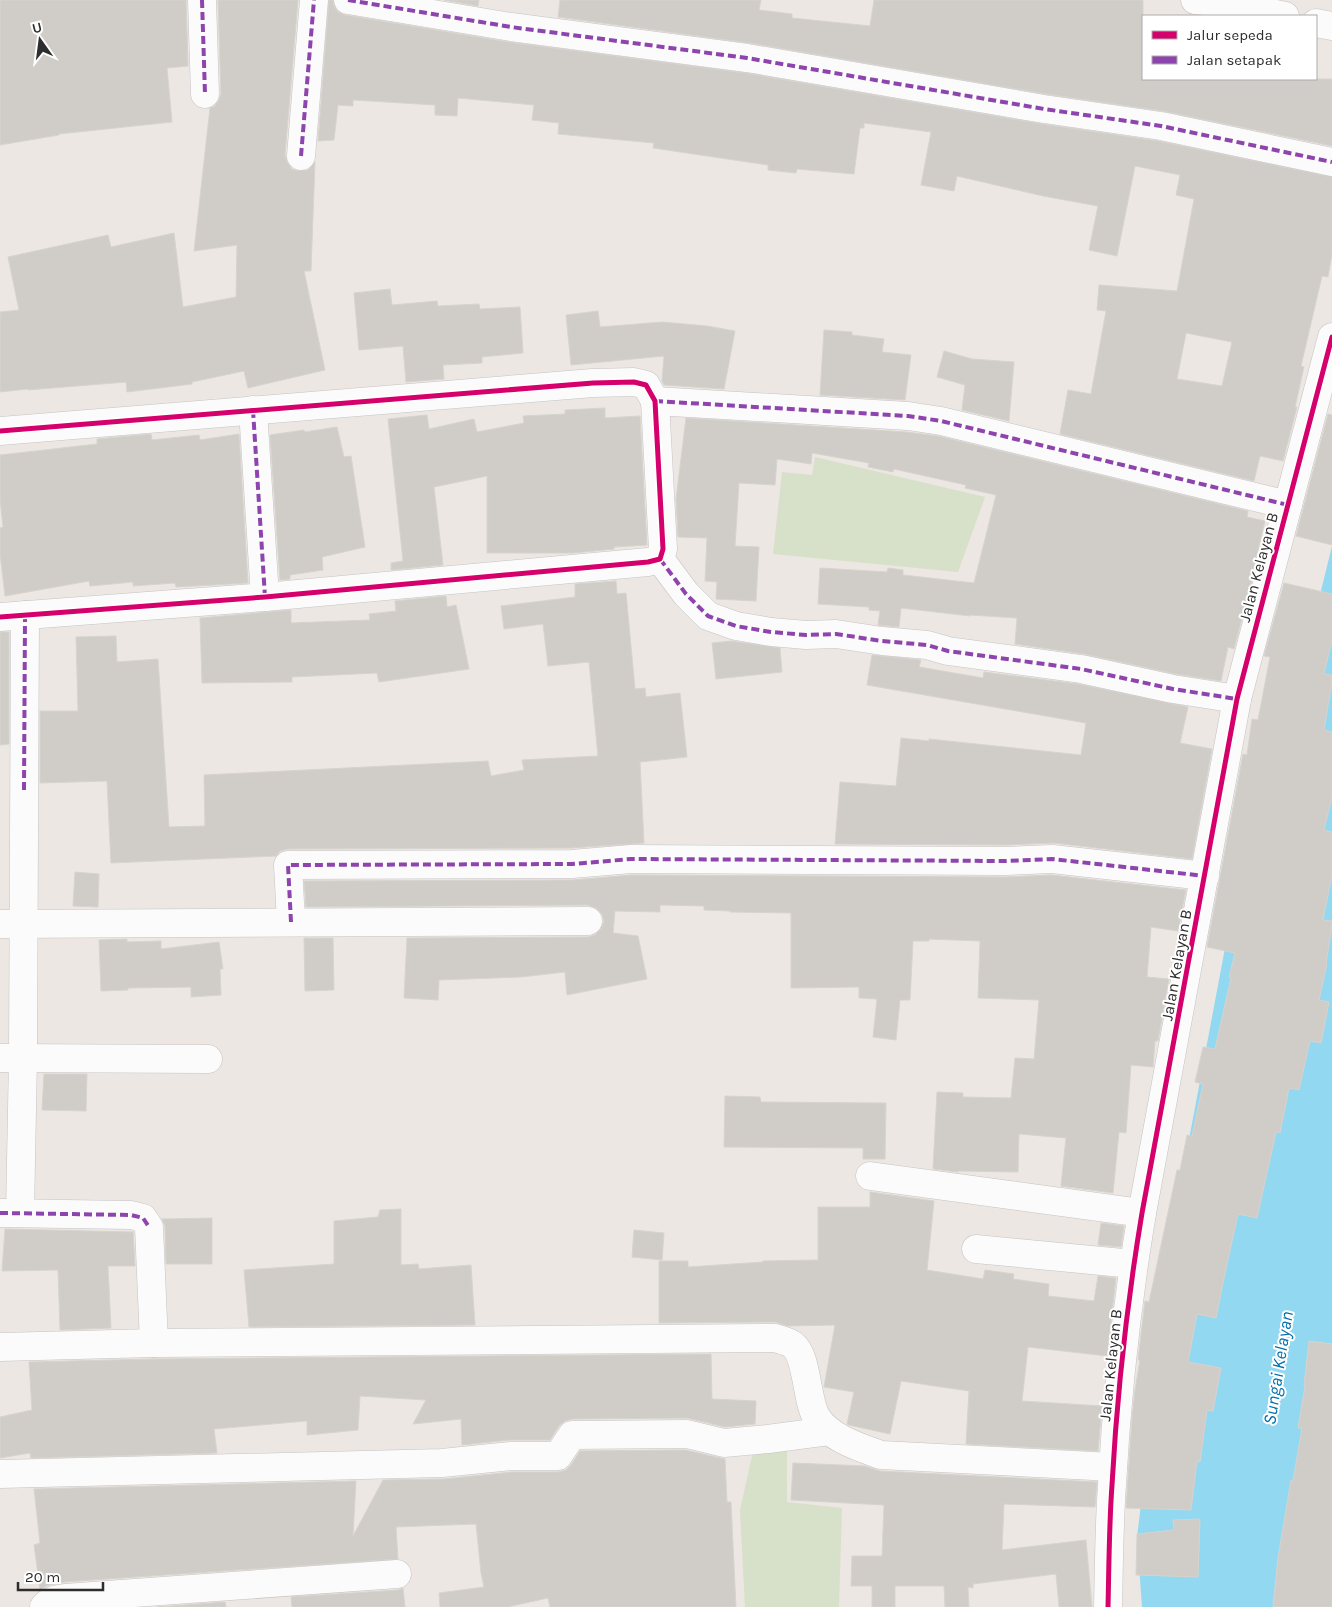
<svg xmlns="http://www.w3.org/2000/svg" width="1332" height="1607" viewBox="0 0 1332 1607" font-family="Karla,sans-serif">
	<style>
		.cemetery { fill: #d7e0c9 }
		.water { fill: #92d8f1 }
		.building { fill: #d0cdc9; stroke: #d7d3ce; fill-rule: evenodd }
		.lines { fill: none; stroke-linecap: round; stroke-linejoin: round }
		.street-casing { stroke: #c5c3c3; stroke-width: 29 }
		.secondary-casing { stroke: #c5c3c3; stroke-width: 29 }
		.street { stroke: #fcfbfb; stroke-width: 28 }
		.secondary { stroke: #fcfbfb; stroke-width: 28 }
		.quiet { stroke: #8e44ad; stroke-width: 4; stroke-dasharray: 8 4; stroke-linecap: butt }
		.cycleway-casing { stroke: #fff; stroke-width: 8 }
		.cycleway { stroke: #d6006c; stroke-width: 5 }
		.labels { text-anchor: middle; stroke-width: 4; stroke-linejoin: round; paint-order: stroke }
		.street-label { font-size: 16px; fill: #2d2d2d; stroke: #fff }
		.water-label { font-size: 18px; font-style: italic; fill: #046faa; stroke: #fff }
	</style>
	<rect width="100%" height="100%" fill="#ece7e2"/>
	<!-- cemetery -->
	<g class="cemetery">
		<polygon points="815,457 985,497 958,572 773,554 782,472 812,475"/>
		<polygon points="754,1447 787,1451 787,1502 842,1508 839,1607 745,1607 740,1510"/>
	</g>
	<!-- water -->
	<polygon class="water" points="1332,546 1332,1607 1142,1607 1137,1537 1181,1182 1241,863 1319,599"/>
	<!-- building -->
	<g class="building">
		<polygon points="0,0 186,0 188,66 167,68 172,122 59,134 59,135 0,145"/>
		<polygon points="218,0 298,0 285,155 287,162 292,169 299,171 308,170 315,162 311,271 304,271 325,370 248,388 244,371 192,382 192,384 127,392 126,382 28,390 28,389 0,392 0,312 19,310 8,257 108,235 111,247 174,233 183,307 236,297 237,245 194,251 210,108 214,107 218,102 221,94"/>
		<path d="M329 0H333L334 6 338 12 345 15 508 42 745 73 1042 124 1158 141 1332 177V254L1328 277 1322 276 1301 366 1304 367 1295 407H1297L1283 461 1260 456 1254 481 1060 434 1068 390 1091 394 1106 311 1097 310 1099 285 1177 291 1194 199 1176 195 1180 175 1135 166 1117 256 1089 250 1098 206 1043 196 957 176 954 191 921 185 931 132 864 123V128H860L854 174 797 169 796 173 768 170V165L653 148 654 143 558 134 559 123 532 120 534 105 458 98 457 116 435 115V105L353 100V106L338 105 334 140 318 141ZM1186 333 1232 342 1222 386 1177 379Z"/>
		<polygon points="444,0 479,0 478,6"/>
		<polygon points="560,0 761,0 759,10 792,14 792,18 870,26 874,0 1143,0 1143,79 1332,79 1332,146 1163,111 1046,94 750,43 558,17"/>
		<polygon points="390,289 392,305 437,301 438,306 479,304 480,309 520,307 523,353 482,357 482,363 443,365 444,379 406,382 403,346 359,350 354,293"/>
		<polygon points="598,311 600,327 662,322 707,326 735,331 724,389 664,385 662,381 664,356 571,365 566,315"/>
		<polygon points="824,330 852,332 852,335 884,339 882,352 911,355 905,400 820,395"/>
		<polygon points="944,351 972,359 1014,362 1009,421 962,410 965,385 937,377"/>
		<polygon points="605,408 605,418 640,416 647,545 614,547 614,549 573,553 487,553 487,476 434,487 443,565 391,570 391,563 403,561 388,419 427,415 429,429 474,419 477,432 524,423 523,416 565,414 565,410"/>
		<polygon points="1328,414 1332,415 1332,545 1296,536"/>
		<polygon points="686,418 906,432 938,436 1248,511 1247,517 1265,521 1252,575 1253,576 1234,649 1228,647 1221,681 1176,674 1084,654 1015,644 1017,618 970,615 970,616 901,608 899,627 878,625 880,611 869,610 869,607 818,604 820,568 887,572 888,568 903,570 903,575 974,583 996,495 965,488 966,485 894,469 893,472 868,467 869,463 812,453 811,464 777,459 775,485 739,483 735,546 759,547 756,601 716,599 717,582 705,581 707,538 678,537 676,499"/>
		<polygon points="337,427 344,457 351,456 365,547 322,557 323,570 290,575 290,579 280,580 270,435 304,430 305,432"/>
		<polygon points="151,434 152,440 199,435 200,440 239,434 248,583 176,587 175,583 133,586 133,582 90,586 89,581 5,596 0,554 0,528 3,527 0,500 0,455 97,444 97,439"/>
		<polygon points="616,581 617,594 626,593 635,689 645,688 646,697 680,693 687,757 640,762 644,843 571,848 288,849 280,851 276,856 111,863 107,781 40,783 40,711 78,711 76,637 116,636 117,662 158,659 169,827 205,826 204,775 488,761 491,776 524,770 522,760 598,756 589,662 548,666 543,624 504,629 501,606 575,597 575,584"/>
		<polygon points="1284,583 1332,594 1332,640 1324,674 1332,675 1332,682 1324,730 1332,732 1332,797 1324,830 1332,832 1332,875 1323,920 1332,921 1332,925 1326,964 1327,964 1319,1000 1329,1002 1321,1043 1310,1041 1299,1090 1289,1088 1280,1133 1276,1132 1257,1218 1238,1214 1225,1273 1216,1318 1197,1314 1188,1362 1221,1368 1213,1411 1207,1410 1200,1462 1197,1461 1191,1510 1126,1508 1132,1418 1135,1390 1140,1360 1138,1360 1145,1301 1149,1302 1177,1170 1180,1170 1187,1135 1192,1136 1203,1084 1195,1082 1203,1047 1215,1049 1231,978 1229,977 1235,953 1207,947 1243,754 1247,755 1252,719 1258,720 1270,657 1264,656"/>
		<polygon points="446,596 447,607 456,605 469,669 379,682 377,673 292,677 292,682 202,683 200,618 291,610 291,623 370,620 369,614 396,611 395,601"/>
		<polygon points="0,632 9,632 9,744 0,745"/>
		<polygon points="731,641 780,648 782,672 716,679 712,643"/>
		<polygon points="872,655 921,660 919,667 983,678 984,672 1078,684 1188,707 1180,743 1212,749 1192,859 1054,843 1006,845 835,844 840,782 896,786 901,738 929,741 929,739 1081,755 1086,723 867,685"/>
		<polygon points="75,872 99,874 98,907 73,906"/>
		<polygon points="632,875 1006,877 1051,875 1186,890 1178,931 1151,927 1147,977 1169,979 1158,1041 1155,1041 1153,1067 1131,1065 1126,1133 1119,1132 1113,1193 1061,1186 1066,1138 1019,1134 1018,1172 958,1171 958,1172 933,1169 937,1092 963,1093 963,1097 1011,1098 1015,1058 1034,1059 1039,1000 978,998 980,941 929,939 929,941 913,941 910,1000 900,1000 896,1040 873,1037 877,999 859,998 859,987 791,988 791,913 730,912 730,911 704,910 704,906 660,905 660,912 615,911 613,933 638,936 647,979 567,995 565,972 521,977 439,980 438,1000 404,998 407,938 588,937 595,935 601,929 604,921 602,914 596,908 588,905 306,907 304,881 572,880"/>
		<polygon points="304,938 333,938 334,990 305,991"/>
		<polygon points="127,939 127,942 161,941 161,949 219,942 223,969 220,969 221,995 191,997 191,987 128,988 128,990 101,991 99,940"/>
		<polygon points="44,1074 87,1074 86,1111 42,1110"/>
		<polygon points="725,1096 760,1097 761,1102 886,1103 885,1159 863,1159 863,1148 724,1147"/>
		<polygon points="870,1192 934,1201 927,1270 983,1279 985,1270 1014,1274 1013,1279 1049,1284 1048,1296 1094,1301 1098,1276 1116,1278 1107,1356 1028,1347 1022,1401 1102,1406 1098,1451 966,1444 969,1391 901,1381 890,1434 849,1425 847,1424 854,1392 824,1387 835,1325 788,1326 775,1322 659,1323 659,1261 688,1261 688,1267 763,1262 763,1261 818,1260 818,1207 870,1207"/>
		<polygon points="401,1209 401,1265 418,1264 419,1269 471,1265 475,1325 249,1327 244,1270 334,1264 334,1221 378,1217 380,1210"/>
		<polygon points="212,1218 212,1264 166,1264 165,1226 162,1219"/>
		<polygon points="1101,1223 1124,1226 1121,1247 1098,1245"/>
		<polygon points="5,1229 133,1232 135,1266 108,1266 111,1328 60,1330 58,1270 2,1271"/>
		<polygon points="634,1230 664,1233 662,1260 632,1257"/>
		<polygon points="1309,1341 1332,1344 1332,1607 1273,1607 1278,1558 1291,1480 1293,1481 1302,1428 1298,1428 1305,1386 1304,1385"/>
		<polygon points="711,1354 712,1399 756,1401 755,1424 725,1427 687,1418 572,1419 565,1421 559,1426 550,1440 509,1440 462,1445 461,1419 413,1424 426,1400 360,1396 358,1430 307,1435 307,1421 214,1429 217,1453 31,1458 30,1453 0,1458 0,1417 32,1410 29,1362 154,1359"/>
		<polygon points="685,1450 725,1459 727,1502 731,1502 736,1607 550,1607 548,1598 507,1607 440,1607 439,1593 484,1587 481,1573 476,1524 396,1527 398,1559 64,1582 49,1585 40,1589 34,1545 40,1543 34,1489 356,1481 353,1536 383,1480 444,1479 512,1472 558,1472 566,1470 571,1465 580,1451"/>
		<polygon points="793,1463 865,1466 880,1471 1097,1482 1095,1507 1004,1504 1002,1550 1086,1540 1092,1607 1059,1607 1056,1574 973,1584 973,1588 968,1587 969,1607 945,1607 944,1586 895,1586 895,1607 872,1607 872,1586 851,1586 852,1556 882,1556 884,1505 791,1500"/>
		<polygon points="1200,1519 1198,1577 1136,1575 1137,1534 1174,1530 1173,1520"/>
		<polygon points="403,1588 405,1607 292,1607 291,1597 398,1590"/>
		<polygon points="225,1602 226,1607 157,1607"/>
	</g>
	<g class="lines">
		<defs>
			<g id="street">
				<polyline points="202,0 205,94"/>
				<polyline points="348,0 511,27 747,58 1044,109 1161,126 1332,162"/>
				<polyline points="1195,0 1225,3 1285,16"/>
				<polyline points="1316,23 1332,26"/>
				<polyline points="301,156 314,0"/>
				<polyline points="655,401 908,416 941,421 1288,505"/>
				<polyline points="253,410 265,597"/>
				<polyline points="0,431 593,383 634,382 646,385 655,401 663,549 660,559 648,562 265,597 0,617"/>
				<polyline points="660,559 686,594 708,616 736,626 771,632 806,635 836,634 882,641 927,645 948,651 1081,669 1173,689 1237,699"/>
				<polyline points="291,922 288,865 572,864 631,859 1006,861 1052,859 1205,876"/>
				<polyline points="0,924 588,921"/>
				<polyline points="0,1058 208,1059"/>
				<polyline points="870,1176 1142,1213"/>
				<polyline points="0,1213 131,1215 143,1218 149,1227 154,1343"/>
				<polyline points="20,1213 23,1058 25,615"/>
				<polyline points="976,1249 1133,1264"/>
				<path d="M0 1347 154 1343 775 1338C781 1340 788 1341 793 1345 808 1357 806 1401 817 1418 830 1438 859 1447 881 1455L1113 1467"/>
				<polyline points="0,1474 442,1463 511,1456 558,1456 572,1435 687,1434 724,1443 768,1439 829,1431"/>
				<path d="M44 1607C49 1600 58 1599 65 1598L397 1574"/>
			</g>
			<path id="secondary" d="M1108 1607C1109 1566 1109 1526 1112 1485 1117 1394 1127 1303 1142 1213L1237 699 1332 337"/>
		</defs>
		<!-- street casing -->
		<use href="#street" class="street-casing"/>
		<!-- secondary casing -->
		<use href="#secondary" class="secondary-casing"/>
		<!-- street -->
		<use href="#street" class="street"/>
		<!-- secondary -->
		<use href="#secondary" class="secondary"/>
		<!-- quiet -->
		<g class="quiet">
			<polyline points="202,0 205,94"/>
			<polyline points="348,0 511,27 747,58 1044,109 1161,126 1332,162"/>
			<polyline points="301,156 314,0"/>
			<polyline points="655,401 908,416 941,421 1288,505"/>
			<polyline points="253,410 265,597"/>
			<polyline points="660,559 686,594 708,616 736,626 771,632 806,635 836,634 882,641 927,645 948,651 1081,669 1173,689 1237,699"/>
			<polyline points="24,790 25,615"/>
			<polyline points="291,922 288,865 572,864 631,859 1006,861 1052,859 1205,876"/>
			<polyline points="0,1213 131,1215 143,1218 149,1227"/>
		</g>
		<defs>
			<g id="cycleway">
				<polyline points="0,431 593,383 634,382 646,385 655,401 663,549 660,559 648,562 265,597 0,617"/>
				<path d="M1108 1607C1109 1566 1109 1526 1112 1485 1117 1394 1127 1303 1142 1213L1237 699 1332 337"/>
			</g>
		</defs>
		<!-- cycleway casing -->
		<use href="#cycleway" class="cycleway-casing"/>
		<!-- cycleway -->
		<use href="#cycleway" class="cycleway"/>
	</g>
	<g class="labels">
		<!-- street labels -->
		<g class="street-label">
			<text transform="translate(1258 567) rotate(-75)" y="6">Jalan Kelayan B</text>
			<text transform="translate(1176 965) rotate(-80)" y="6">Jalan Kelayan B</text>
			<text transform="translate(1110 1365) rotate(-84)" y="6">Jalan Kelayan B</text>
		</g>
		<!-- water labels -->
		<g class="water-label">
			<text transform="translate(1278 1368) rotate(-81)" y="6">Sungai Kelayan</text>
		</g>
	</g>
	<!-- legend -->
	<rect x="1142" y="15" width="175" height="65" fill="#ffffff" stroke="#ababab"/>
	<rect x="1152" y="31" width="25" height="8" fill="#d6006c" stroke="#ababab"/>
	<text x="1187" y="40" font-size="15" fill="#2d2d2d">Jalur sepeda</text>
	<rect x="1152" y="56" width="25" height="8" fill="#8e44ad" stroke="#ababab"/>
	<text x="1187" y="65" font-size="15" fill="#2d2d2d">Jalan setapak</text>
	<!-- north arrow -->
	<g transform="translate(40 40) rotate(346)" stroke="#ffffff" stroke-width="4" paint-order="stroke">
	<path d="M0-4L9 19L0 12L-9 19Z" fill="#2d2d2d"/>
	<text y="-8" font-size="14" font-weight="bold" text-anchor="middle" fill="#2d2d2d">U</text>
	</g>
	<!-- scale -->
	<path d="M18 1582v8h85v-8" fill="none" stroke="#2d2d2d" stroke-width="2.5"/>
	<text x="25" y="1582" font-size="15" fill="#2d2d2d" stroke="#ffffff" stroke-width="4" paint-order="stroke">20 m</text>
</svg>
